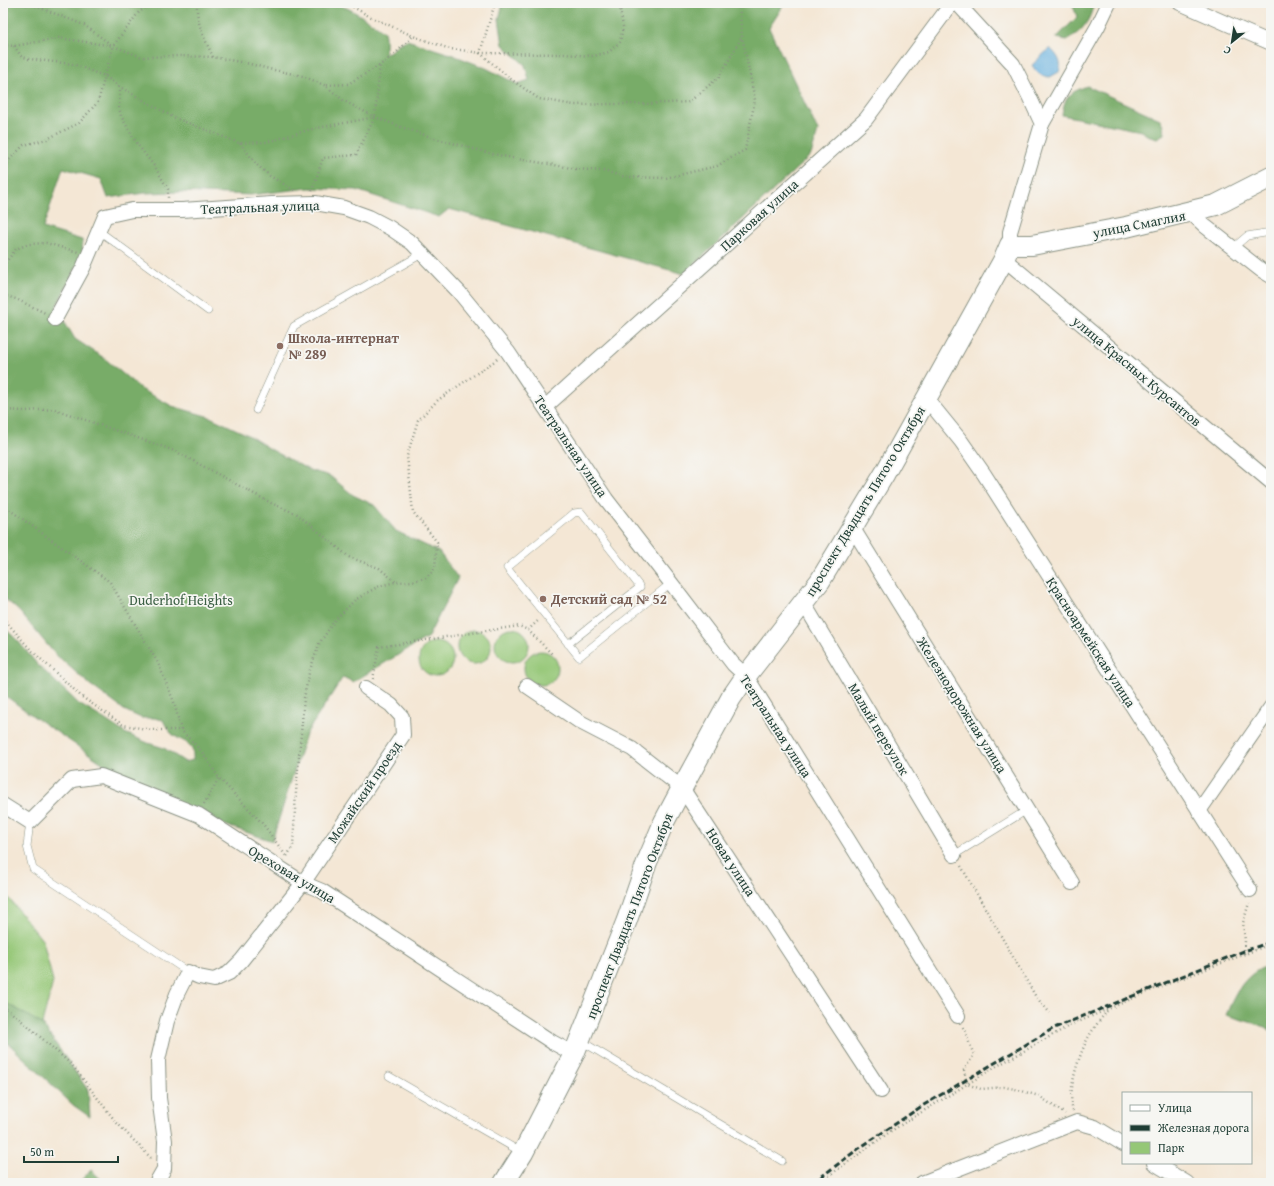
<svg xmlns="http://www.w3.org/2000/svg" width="1274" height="1186" viewBox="0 0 1274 1186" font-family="'Gentium Book Plus',serif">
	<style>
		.green { fill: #95c777; stroke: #5a8256 }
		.forest { fill: #78ac68; stroke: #4c744e }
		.water { fill: #67b1df; stroke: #43778a }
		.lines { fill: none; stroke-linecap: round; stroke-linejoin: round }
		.lane-casing { stroke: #8a9284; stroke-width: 8 }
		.street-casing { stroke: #8a9284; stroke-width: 16 }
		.secondary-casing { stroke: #8a9284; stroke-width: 22 }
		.path { stroke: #8a9284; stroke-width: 2.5; stroke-dasharray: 1 3; stroke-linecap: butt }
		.lane { stroke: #fff; stroke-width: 7 }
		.street { stroke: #fff; stroke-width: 14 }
		.secondary { stroke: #fff; stroke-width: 20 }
		.rail { stroke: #1f3d34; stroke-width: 3; stroke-dasharray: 6 3; stroke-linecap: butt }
		.education-dot { fill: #8d6e63; stroke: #f6f6f2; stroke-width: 1.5 }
		.labels { text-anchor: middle; stroke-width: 3.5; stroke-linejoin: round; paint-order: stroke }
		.street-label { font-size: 14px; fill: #1f3d34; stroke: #f6f6f2 }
		.education-label { font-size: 14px; font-weight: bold; fill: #785e54; stroke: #f6f6f2; text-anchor: start }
		.park-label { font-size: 14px; fill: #3c6045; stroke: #f6f6f2 }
	</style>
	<rect width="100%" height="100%" fill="#f6f6f2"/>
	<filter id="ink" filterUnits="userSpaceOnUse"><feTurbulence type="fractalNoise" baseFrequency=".025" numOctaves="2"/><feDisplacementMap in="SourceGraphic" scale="8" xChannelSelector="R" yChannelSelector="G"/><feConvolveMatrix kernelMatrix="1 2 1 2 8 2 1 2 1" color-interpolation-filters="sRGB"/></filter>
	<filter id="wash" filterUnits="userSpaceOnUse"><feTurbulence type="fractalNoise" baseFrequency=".012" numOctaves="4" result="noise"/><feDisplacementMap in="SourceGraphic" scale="16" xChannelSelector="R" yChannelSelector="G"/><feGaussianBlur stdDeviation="0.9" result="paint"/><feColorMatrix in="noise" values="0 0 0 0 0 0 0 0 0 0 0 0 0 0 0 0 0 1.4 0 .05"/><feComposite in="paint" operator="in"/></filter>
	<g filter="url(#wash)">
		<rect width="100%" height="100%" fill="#f4e7d5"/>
		<!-- green -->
		<g class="green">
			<circle cx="512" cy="645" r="17"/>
			<circle cx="474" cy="647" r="17"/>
			<circle cx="436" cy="659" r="17"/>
			<circle cx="541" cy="668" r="17"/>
			<polygon points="3,891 43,941 53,982 42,1024 88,1090 3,1041"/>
		</g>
		<!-- forest -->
		<g class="forest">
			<path d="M3 3H339C341 7 345 7 349 9 355 12 382 28 384 32 386 37 385 47 385 54L392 50 398 44 407 40 453 55 486 68 517 84 529 80 525 65 503 45 499 19 503 3H785L769 28 818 131 811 155 684 274 449 209 439 217 356 190 309 188 250 195 181 192 145 193 108 198 101 179 63 168 43 228 82 240 83 254 56 307 75 339 104 358 141 389 172 406 210 417 246 434 272 450 309 470 330 476 353 495 374 505 396 531 439 552 458 578 428 637 353 682 343 677 306 734 272 841 163 804 33 716 3 694V626L18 641 37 664 79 704 104 719 125 733 148 743 164 748 185 762 193 760C194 740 184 744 172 734 168 730 166 726 163 720L154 718H141L124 710 89 684 54 653 19 611 3 597Z"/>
			<path d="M1072 3H1094C1090 21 1083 31 1067 40L1056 38 1077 17Z"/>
			<path d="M1087 86 1160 119 1163 125 1164 134 1157 138 1147 135 1141 131 1062 115C1065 96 1069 93 1087 86Z"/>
			<path d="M1271 965V1031L1266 1027 1226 1015C1235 993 1246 971 1271 965Z"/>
			<polygon points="3,1001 42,1024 88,1090 90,1117 73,1105 10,1045 3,1041"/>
			<polygon points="91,1170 105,1183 78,1183"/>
		</g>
		<!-- water -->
		<path class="water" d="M1050 48C1057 55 1063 62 1059 72L1050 77C1039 76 1037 73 1032 65Z"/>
	</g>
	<g filter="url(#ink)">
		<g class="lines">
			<defs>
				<g id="lane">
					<polyline points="98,231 106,236 208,311"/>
					<polyline points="1233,248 1247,236 1271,232"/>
					<polyline points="256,410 294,326 422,254"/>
					<polyline points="568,644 640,587 581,512 574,513 507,568 579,657 671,583"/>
					<polyline points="30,822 27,846 33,869 188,972"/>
					<polyline points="954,855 1027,810"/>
					<polyline points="581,1041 782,1161"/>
					<polyline points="389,1076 521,1152"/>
				</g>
				<g id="street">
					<polyline points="957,3 1013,64 1029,96 1042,124"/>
					<polyline points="1180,3 1271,43"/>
					<polyline points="1189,211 1205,226 1261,270 1271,276"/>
					<polyline points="1010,245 1010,232 1042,124 1098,26 1109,3"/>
					<polyline points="1004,259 1271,482"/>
					<polyline points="55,319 83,268 105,216 132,210 182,210 272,204 315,203 344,208 369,217 390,228 412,243 459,292 508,352 606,499 671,583 733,664 746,676 958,1016"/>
					<polyline points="926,398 961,441 984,474 1250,890"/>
					<polyline points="545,407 866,119 952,3"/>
					<polyline points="852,527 1072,883"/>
					<polyline points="803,602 954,855"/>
					<polyline points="527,686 580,722 632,749 682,788 881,1091"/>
					<polyline points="3,805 30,822 72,780 101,776 199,815 303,883 322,891 552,1042 574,1054"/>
					<polyline points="1199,811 1271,707"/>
					<polyline points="1154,1163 1187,1183"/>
					<polyline points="156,1183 164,1169 165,1141 159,1098 158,1060 167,1021 177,994 188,972 199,977 214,980 229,973 241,961 303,883 403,735 402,717 391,705 366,688"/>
					<polyline points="922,1183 1077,1122 1095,1127 1123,1144"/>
				</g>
				<polyline id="secondary" points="504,1183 523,1153 574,1054 627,920 647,862 664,822 682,788 731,698 746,676 820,581 885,473 1004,259 1010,245 1032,245 1126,227 1216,205 1271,177"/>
			</defs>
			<!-- lane casing -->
			<use href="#lane" class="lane-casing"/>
			<!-- street casing -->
			<use href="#street" class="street-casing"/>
			<!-- secondary casing -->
			<use href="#secondary" class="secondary-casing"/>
			<!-- path -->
			<g class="path">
				<polyline points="28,3 84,25 113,46"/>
				<path d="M197 3C196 24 205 39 213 57"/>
				<polyline points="346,3 369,16 413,36 450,49 461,50 480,53 512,80 539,99 574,105 610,104 645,104 689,102 719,77 742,37"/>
				<polyline points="495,3 480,53 563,54 594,56 609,52 620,42 623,27 619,3"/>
				<polyline points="3,45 14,46 59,38 113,46 142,57 180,56 213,57 246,63 269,69 303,76 326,86 344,101 375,117 401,127 434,138 489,153 517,159 549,164 576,169 603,171 626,177 666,178 717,166 745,150 755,100 742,36 739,3"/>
				<polyline points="14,46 21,56 29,59 73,64 96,73 105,76 120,87 173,117 239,143 267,142 308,130 375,117"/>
				<polyline points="327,85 348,84 380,65 396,53 413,36"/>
				<polyline points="120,87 119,107 121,116 137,144 155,167 168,189 168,198"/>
				<polyline points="240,143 257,165 270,176 294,190"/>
				<polyline points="3,170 10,159 24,145 47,139 79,123 98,102 113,46 139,12 153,3"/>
				<polyline points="312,191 323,158 356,155 375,117 380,65"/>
				<polyline points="3,266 16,249 29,244 46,243 78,252"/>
				<polyline points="3,295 16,299 45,313"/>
				<polyline points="3,410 26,411 54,409 175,451 271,503 297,514 349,557 379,568 396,582"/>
				<polyline points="3,505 110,582 158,663 174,702 181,730 202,752 219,778 263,824 286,856"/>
				<polyline points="3,618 30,649 82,697 123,725 152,730 181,730"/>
				<polyline points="528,630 539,620"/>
				<polyline points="373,679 379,647 519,626 528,630 553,655"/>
				<polyline points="204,804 219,778"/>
				<polyline points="287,856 293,846 296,792 304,698 309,673 319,644 335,620 355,600 379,586 396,582 413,581 426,578 435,568 437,542 413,512 407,456 418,420 438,400 499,358"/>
				<polyline points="961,866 1036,997 1050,1013"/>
				<polyline points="1244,954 1245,941 1243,923 1249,903"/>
				<polyline points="3,1006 28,1026 72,1065 116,1122 151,1158"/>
				<polyline points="963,1027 974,1055 964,1070 967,1084 981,1089 1004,1087 1015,1089 1039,1096 1065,1114"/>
				<path d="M1073 1111C1067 1092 1078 1059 1086 1042 1091 1031 1100 1020 1107 1011"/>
				<polyline points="819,1183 891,1131 995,1067 1069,1026 1152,990 1271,944"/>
			</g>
			<!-- lane -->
			<use href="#lane" class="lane"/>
			<!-- street -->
			<use href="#street" class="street"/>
			<!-- secondary -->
			<use href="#secondary" class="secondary"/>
			<!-- rail -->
			<polyline class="rail" points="813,1183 858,1149 922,1106 1054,1028 1244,951 1271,942"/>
		</g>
	</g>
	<!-- markers -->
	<g class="education-dot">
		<circle cx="280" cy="346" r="4"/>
		<circle cx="543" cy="599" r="4"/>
	</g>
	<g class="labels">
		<!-- street labels -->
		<g class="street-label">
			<text transform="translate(260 207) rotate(-2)" y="5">Театральная улица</text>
			<text transform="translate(759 215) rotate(-42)" y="5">Парковая улица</text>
			<text transform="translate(1139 224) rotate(-11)" y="5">улица Смаглия</text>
			<text transform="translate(1137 371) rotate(40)" y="5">улица Красных Курсантов</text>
			<text transform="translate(571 446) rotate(56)" y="5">Театральная улица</text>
			<text transform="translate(865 501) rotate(-59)" y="5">проспект Двадцать Пятого Октября</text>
			<text transform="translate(1091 642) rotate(57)" y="5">Красноармейская улица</text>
			<text transform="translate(962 705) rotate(58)" y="5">Железнодорожная улица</text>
			<text transform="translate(776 726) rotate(57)" y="5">Театральная улица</text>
			<text transform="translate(879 729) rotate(59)" y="5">Малый переулок</text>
			<text transform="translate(364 792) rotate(-56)" y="5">Можайский проезд</text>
			<text transform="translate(731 862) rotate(57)" y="5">Новая улица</text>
			<text transform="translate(292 874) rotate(31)" y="5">Ореховая улица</text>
			<text transform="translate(629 916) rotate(-69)" y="5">проспект Двадцать Пятого Октября</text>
		</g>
		<!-- education labels -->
		<g class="education-label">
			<text x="288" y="343">Школа-интернат<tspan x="288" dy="16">№ 289</tspan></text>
			<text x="551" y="604">Детский сад № 52</text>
		</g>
		<!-- park labels -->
		<g class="park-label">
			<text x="181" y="605">Duderhof Heights</text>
		</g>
	</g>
	<!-- margin -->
	<rect width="1274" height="1186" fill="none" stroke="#f6f6f2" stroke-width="16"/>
	<!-- legend -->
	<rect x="1122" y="1092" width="130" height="72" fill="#f6f6f2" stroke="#a0aca6"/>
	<rect x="1130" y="1105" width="20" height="6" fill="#ffffff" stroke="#a0aca6"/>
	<text x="1158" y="1112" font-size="12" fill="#1f3d34">Улица</text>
	<rect x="1130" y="1125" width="20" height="6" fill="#1f3d34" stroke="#a0aca6"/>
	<text x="1158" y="1132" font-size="12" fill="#1f3d34">Железная дорога</text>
	<rect x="1130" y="1142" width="20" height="12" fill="#95c777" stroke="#a0aca6"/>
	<text x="1158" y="1152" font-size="12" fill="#1f3d34">Парк</text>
	<!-- north arrow -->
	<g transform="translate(1232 42) rotate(210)" stroke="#f6f6f2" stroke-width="3" paint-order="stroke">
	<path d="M0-3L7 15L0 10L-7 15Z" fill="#1f3d34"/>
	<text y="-6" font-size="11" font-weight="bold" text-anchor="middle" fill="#1f3d34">С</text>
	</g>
	<!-- scale -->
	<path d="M24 1156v6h94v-6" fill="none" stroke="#1f3d34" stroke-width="2"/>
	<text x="30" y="1156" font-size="12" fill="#1f3d34" stroke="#f6f6f2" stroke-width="3" paint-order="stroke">50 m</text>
</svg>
